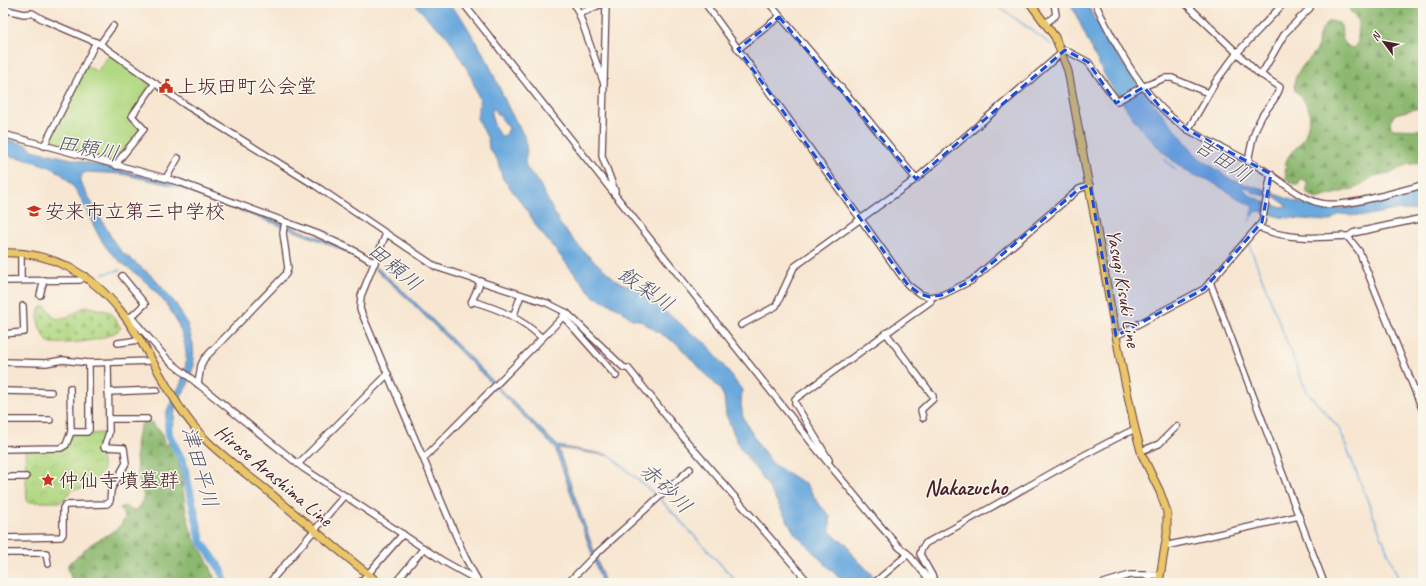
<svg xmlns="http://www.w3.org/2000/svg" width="1426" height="586" viewBox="0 0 1426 586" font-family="Caveat,'Klee One',sans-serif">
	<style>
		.forest { fill: url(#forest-firs); stroke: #6b6c4e }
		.cemetery { fill: url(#cemetery-stones); stroke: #7e7c56 }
		.park { fill: url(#park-crowns); stroke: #7e7c56 }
		.pitch { fill: #b1d882; stroke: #7e7c56 }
		.water { fill: #6ba9dd; stroke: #5a6484; fill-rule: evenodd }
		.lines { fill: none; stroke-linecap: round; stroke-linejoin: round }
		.stream { stroke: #6ba9dd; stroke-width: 1.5 }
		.river { stroke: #6ba9dd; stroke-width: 8 }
		.minor-casing { stroke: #643d44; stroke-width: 8 }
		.major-casing { stroke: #643d44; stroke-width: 9 }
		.minor { stroke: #fff; stroke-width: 5.5 }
		.major { stroke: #eac669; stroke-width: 7 }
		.marked { fill: #1d4ed8; fill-opacity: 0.2; stroke: #1d4ed8; stroke-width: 3; stroke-dasharray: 8 5; stroke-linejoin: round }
		.labels { text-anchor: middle; stroke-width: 3; stroke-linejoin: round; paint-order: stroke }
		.poi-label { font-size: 20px; fill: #4a1f2b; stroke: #fbf7ec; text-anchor: start }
		.street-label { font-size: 20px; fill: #4a1f2b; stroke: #fbf7ec }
		.water-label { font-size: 21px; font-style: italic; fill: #575672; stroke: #fbf7ec }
		.quarter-label { font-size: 22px; font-weight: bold; fill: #4a1f2b; stroke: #fbf7ec }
	</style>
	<defs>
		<pattern id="forest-firs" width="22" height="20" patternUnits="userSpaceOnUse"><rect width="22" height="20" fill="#8cb870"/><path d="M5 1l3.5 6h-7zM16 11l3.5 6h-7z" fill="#74955c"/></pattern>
		<pattern id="cemetery-stones" width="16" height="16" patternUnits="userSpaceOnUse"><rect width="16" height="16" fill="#b1d882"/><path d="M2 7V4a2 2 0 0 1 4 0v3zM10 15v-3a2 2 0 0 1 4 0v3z" fill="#9ab970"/></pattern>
		<pattern id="park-crowns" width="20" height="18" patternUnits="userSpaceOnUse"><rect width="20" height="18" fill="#b1d882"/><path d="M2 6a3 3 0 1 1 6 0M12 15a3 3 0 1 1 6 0" fill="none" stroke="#9ab970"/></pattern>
	</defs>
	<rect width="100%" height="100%" fill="#fbf7ec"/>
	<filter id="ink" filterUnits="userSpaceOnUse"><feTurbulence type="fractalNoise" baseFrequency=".025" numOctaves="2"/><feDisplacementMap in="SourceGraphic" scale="8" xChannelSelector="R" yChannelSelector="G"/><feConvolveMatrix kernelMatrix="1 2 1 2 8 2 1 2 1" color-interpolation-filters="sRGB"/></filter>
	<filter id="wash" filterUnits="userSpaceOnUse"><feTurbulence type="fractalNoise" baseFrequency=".012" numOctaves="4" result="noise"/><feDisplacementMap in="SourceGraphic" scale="16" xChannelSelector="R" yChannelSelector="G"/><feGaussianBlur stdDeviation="0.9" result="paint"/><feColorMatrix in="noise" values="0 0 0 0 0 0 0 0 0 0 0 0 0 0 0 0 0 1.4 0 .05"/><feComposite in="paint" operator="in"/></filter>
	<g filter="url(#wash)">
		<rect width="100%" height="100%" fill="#f7e6d1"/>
		<!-- forest -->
		<g class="forest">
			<path d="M1348 3H1423V107L1395 114 1390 122 1391 127 1393 129 1423 130V162L1406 165 1393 172 1374 176 1356 188 1316 199 1307 193V181L1301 179 1298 185 1290 182 1286 178C1281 148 1301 153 1307 130 1311 112 1312 112 1301 97 1299 95 1296 92 1295 90 1291 73 1308 62 1316 51 1319 47 1318 41 1319 36 1321 29 1325 26 1329 21L1339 23C1343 28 1341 31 1342 37 1343 42 1348 46 1350 49L1354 48 1358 42V20L1351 13Z"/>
			<path d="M144 421 153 423 156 428 160 430 165 446 170 441C185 466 181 496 189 524 193 541 201 548 208 563 211 568 213 574 215 580L210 583H73L68 569V564C76 558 83 551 90 545 102 536 118 533 125 518L120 508 124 506 134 511 139 508 144 498C143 491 138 483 138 477 136 459 133 435 144 421Z"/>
		</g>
		<!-- cemetery -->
		<path class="cemetery" d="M45 306 56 319 67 317 86 306 110 312 121 328C106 342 68 344 49 343 39 329 37 326 39 309Z"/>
		<!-- park -->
		<polygon class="park" points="104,433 100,449 103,470 91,488 73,489 61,502 27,502 25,450 61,449 72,435"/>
		<!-- pitch -->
		<polygon class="pitch" points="110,54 152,85 130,116 142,130 116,161 57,146 52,144 50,139 86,65 97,72"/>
		<!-- water -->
		<g class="water">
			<path d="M414 3H447L461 17 486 58 509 109 524 136 527 151 525 162 527 168 538 181 560 224 584 252 616 280 651 297 656 305 678 321 687 330 708 345 742 390 741 404 743 417 758 444 773 464 807 485 818 503 830 516V531L839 540 847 544 851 553 876 579 871 583H844L795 534 768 486 739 446 726 415 724 397 720 389 676 343 639 320 632 319 618 308 593 296 539 230 525 207 503 179 497 159 489 149 488 139 477 118 480 101 470 74 448 37 431 22ZM493 108 509 128 506 135 502 136C495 131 489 115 493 108Z"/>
			<path d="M1070 3H1087L1094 18 1104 30 1111 47 1140 87 1120 99C1098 70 1087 35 1070 3Z"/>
			<path d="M1141 88 1198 157 1232 180 1267 191 1266 196 1254 193 1246 187 1243 188 1251 196 1265 202 1263 212 1257 211 1253 216 1251 215 1253 210 1252 206C1237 199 1224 189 1210 181 1204 177 1195 177 1188 172 1163 155 1136 126 1121 100Z"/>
			<path d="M3 138 27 145 33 150 178 184 331 242 372 264 371 266 346 252 321 241 174 186 123 174 87 172 82 174 80 182 114 242 122 252 153 277 176 304 187 324 193 344 194 365 188 384 175 409 174 421 169 433C159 415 173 401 180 385 184 375 187 364 186 353 183 321 160 292 135 273 125 265 114 258 106 247 89 224 84 191 60 173 51 165 16 156 3 155Z"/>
			<path d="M1268 191C1288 199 1307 207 1329 209 1355 211 1396 196 1423 191V207L1416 210H1395L1364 216 1339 214 1330 221H1325L1280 217 1264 212 1266 202 1279 207 1288 206 1276 198 1267 196Z"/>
			<polygon points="376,267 410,297 495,383 493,385 408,299 375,269"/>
			<polygon points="496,385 558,446 610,455 609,456 558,448 605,583 602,583 555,448 497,389 494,387"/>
		</g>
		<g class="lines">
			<!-- stream -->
			<g class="stream">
				<polyline points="994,3 1052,45"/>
				<polyline points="3,6 27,11"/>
				<polyline points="1164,159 1175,169"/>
				<polyline points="1249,221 1253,213"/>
				<polyline points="1248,242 1302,381 1308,393 1339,428 1400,583"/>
				<polyline points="103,274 120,270"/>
				<polyline points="93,277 98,276"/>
				<polyline points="609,455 658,497"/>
				<polyline points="660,499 738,583"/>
			</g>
			<!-- river -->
			<polyline class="river" points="168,422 169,435 183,462 201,541 222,571 224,583"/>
		</g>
	</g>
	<g filter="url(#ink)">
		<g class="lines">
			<defs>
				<g id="minor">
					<polyline points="463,3 815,447 876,521 899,547 908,554 932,583"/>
					<polyline points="574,3 579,14"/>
					<polyline points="606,3 602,156 615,191"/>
					<polyline points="705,3 908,285 920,294 930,297 942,295 971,281 1079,189 1090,185"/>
					<polyline points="769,3 866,117 916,179"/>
					<path d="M1095 3C1117 48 1144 101 1187 129 1211 144 1238 154 1262 169 1282 181 1302 201 1325 204 1349 207 1398 191 1423 185"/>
					<path d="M1185 3 1257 72 1280 87C1277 99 1268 106 1262 116 1253 131 1251 146 1248 162"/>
					<polyline points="3,9 24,14 32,13 44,20 100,44 184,104 316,186 436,267 547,303 567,313 624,368 628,368 683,437 809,583"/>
					<polyline points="1046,23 1056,15 1054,3"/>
					<polyline points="100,44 113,26"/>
					<polyline points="738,49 779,17"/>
					<polyline points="1261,75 1285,33 1310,8 1309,3"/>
					<polyline points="603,81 579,14 604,3"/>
					<polyline points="1188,130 1216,81 1237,53 1284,3"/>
					<polyline points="3,134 179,182 318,234 353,250 375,263"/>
					<polyline points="44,146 96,42"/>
					<polyline points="117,166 119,160 144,129 132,116 155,83"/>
					<polyline points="166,178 178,158"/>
					<path d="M1258 227C1285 240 1318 238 1347 236L1359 251 1423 411"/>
					<polyline points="386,234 361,296 360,309 465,557 479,583"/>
					<polyline points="1348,237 1353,233 1423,218"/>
					<polyline points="21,253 21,280"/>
					<polyline points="122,276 145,304 131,317"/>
					<polyline points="3,281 80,280 85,276"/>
					<polyline points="1210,282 1324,583"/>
					<polyline points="40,295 44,280"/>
					<path d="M472 301C499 309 521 318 542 338"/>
					<polyline points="471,303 481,281"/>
					<polyline points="125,316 131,317 168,360 303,468 443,561 477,580"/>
					<polyline points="563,316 616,376"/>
					<polyline points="513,317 521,295"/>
					<polyline points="741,325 776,306 794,267 916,179 1065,50 1088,62 1117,101 1142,87 1165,78 1172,78 1208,93"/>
					<polyline points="886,333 933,396 933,399 921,410 923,418"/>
					<polyline points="3,334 24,332 23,306"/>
					<polyline points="1116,336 1204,289 1262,222 1271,174"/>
					<polyline points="118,343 139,340"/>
					<polyline points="3,362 46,363 63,360 89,363 152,361"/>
					<polyline points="198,384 201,365 204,359 286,274 288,268 283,233 285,222"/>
					<polyline points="70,388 71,432"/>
					<polyline points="3,391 51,392"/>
					<polyline points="108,392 157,390"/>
					<polyline points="110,419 147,419"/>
					<polyline points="3,420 50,420"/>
					<polyline points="3,449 61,448 66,445 71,432 87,432 89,430 89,363"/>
					<polyline points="1141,451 1159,444 1177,426"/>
					<polyline points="424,458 562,318 565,312"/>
					<polyline points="829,460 795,403 795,399 931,301 930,297"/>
					<polyline points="298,464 388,374"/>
					<polyline points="3,477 26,477"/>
					<polyline points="3,538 61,537 63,534 63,508 65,505 107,504 110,501 111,490 126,463 124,448 104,447 109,433 108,363"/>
					<polyline points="1165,546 1299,516"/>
					<polyline points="3,553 46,553 48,564"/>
					<polyline points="269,583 344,496"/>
					<polyline points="360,583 403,534"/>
					<polyline points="395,583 424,548"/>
					<polyline points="568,583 595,555 690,469"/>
					<polyline points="874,583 908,554"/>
					<path d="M933 583 934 579 920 554 922 548 926 543C997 506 1064 463 1135 429"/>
					<polyline points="1104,583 1130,575 1160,575"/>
					<polyline points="1149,583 1150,575"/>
				</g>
				<g id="major">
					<polyline points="1030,3 1055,37 1068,71 1121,363 1135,429 1142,455 1160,492 1167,512 1167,534 1159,583"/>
					<path d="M3 253C25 252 48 257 68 267 143 305 152 387 208 442 227 460 249 476 269 492 305 523 342 553 379 583"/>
				</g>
			</defs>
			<!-- minor casing -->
			<use href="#minor" class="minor-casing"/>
			<!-- major casing -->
			<use href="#major" class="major-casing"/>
			<!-- minor -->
			<use href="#minor" class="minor"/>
			<!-- major -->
			<use href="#major" class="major"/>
		</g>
	</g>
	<!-- marked area -->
	<path class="marked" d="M779 17 916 179 1065 50 1088 62 1116 103 1144 87 1160 107 1188 130 1271 174 1262 222 1204 289 1116 336 1090 185 1079 189 971 281 942 295 930 297 920 294 908 285 738 49Z"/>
	<!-- icons -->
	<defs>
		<symbol id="civic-bare" viewBox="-9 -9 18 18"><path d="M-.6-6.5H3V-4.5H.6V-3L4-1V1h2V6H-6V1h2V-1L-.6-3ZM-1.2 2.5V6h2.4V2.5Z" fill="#c8321e" stroke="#fbf7ec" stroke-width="2.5" paint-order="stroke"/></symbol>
		<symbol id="school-bare" viewBox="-9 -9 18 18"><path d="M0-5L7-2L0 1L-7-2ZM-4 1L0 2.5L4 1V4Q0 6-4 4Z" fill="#c8321e" stroke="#fbf7ec" stroke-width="2.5" paint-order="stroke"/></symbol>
		<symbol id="sight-bare" viewBox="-9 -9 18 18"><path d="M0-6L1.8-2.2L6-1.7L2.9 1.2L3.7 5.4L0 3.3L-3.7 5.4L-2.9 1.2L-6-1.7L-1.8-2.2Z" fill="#c8321e" stroke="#fbf7ec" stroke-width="2.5" paint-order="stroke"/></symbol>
	</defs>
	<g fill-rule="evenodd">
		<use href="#civic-bare" x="156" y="76" width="20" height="20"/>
		<use href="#school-bare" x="24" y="201" width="20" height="20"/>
		<use href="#sight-bare" x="38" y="470" width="20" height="20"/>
	</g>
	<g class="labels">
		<!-- poi labels -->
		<g class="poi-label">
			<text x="177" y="93">上坂田町公会堂</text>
			<text x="45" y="218">安来市立第三中学校</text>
			<text x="59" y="487">仲仙寺墳墓群</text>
		</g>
		<!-- street labels -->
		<g class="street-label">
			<text transform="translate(1124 288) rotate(80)" y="7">Yasugi Kisuki Line</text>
			<text transform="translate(274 475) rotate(40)" y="7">Hirose Arashima Line</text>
		</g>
		<!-- water labels -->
		<g class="water-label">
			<text transform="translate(88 148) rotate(11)" y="7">田頼川</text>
			<text transform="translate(1223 160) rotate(34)" y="7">吉田川</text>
			<text transform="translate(395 267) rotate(40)" y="7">田頼川</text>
			<text transform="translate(646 289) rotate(35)" y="7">飯梨川</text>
			<text transform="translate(200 467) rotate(74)" y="7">津田平川</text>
			<text transform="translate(666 488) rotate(44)" y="7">赤砂川</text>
		</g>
		<!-- quarter labels -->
		<g class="quarter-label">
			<text x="966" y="495">Nakazucho</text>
		</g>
	</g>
	<!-- margin -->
	<rect width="1426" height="586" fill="none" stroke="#fbf7ec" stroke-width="16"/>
	<!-- north arrow -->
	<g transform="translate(1384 42) rotate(302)" stroke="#fbf7ec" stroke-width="3" paint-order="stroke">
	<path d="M0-3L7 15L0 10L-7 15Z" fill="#4a1f2b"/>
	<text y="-6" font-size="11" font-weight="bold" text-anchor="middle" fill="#4a1f2b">N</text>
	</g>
</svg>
